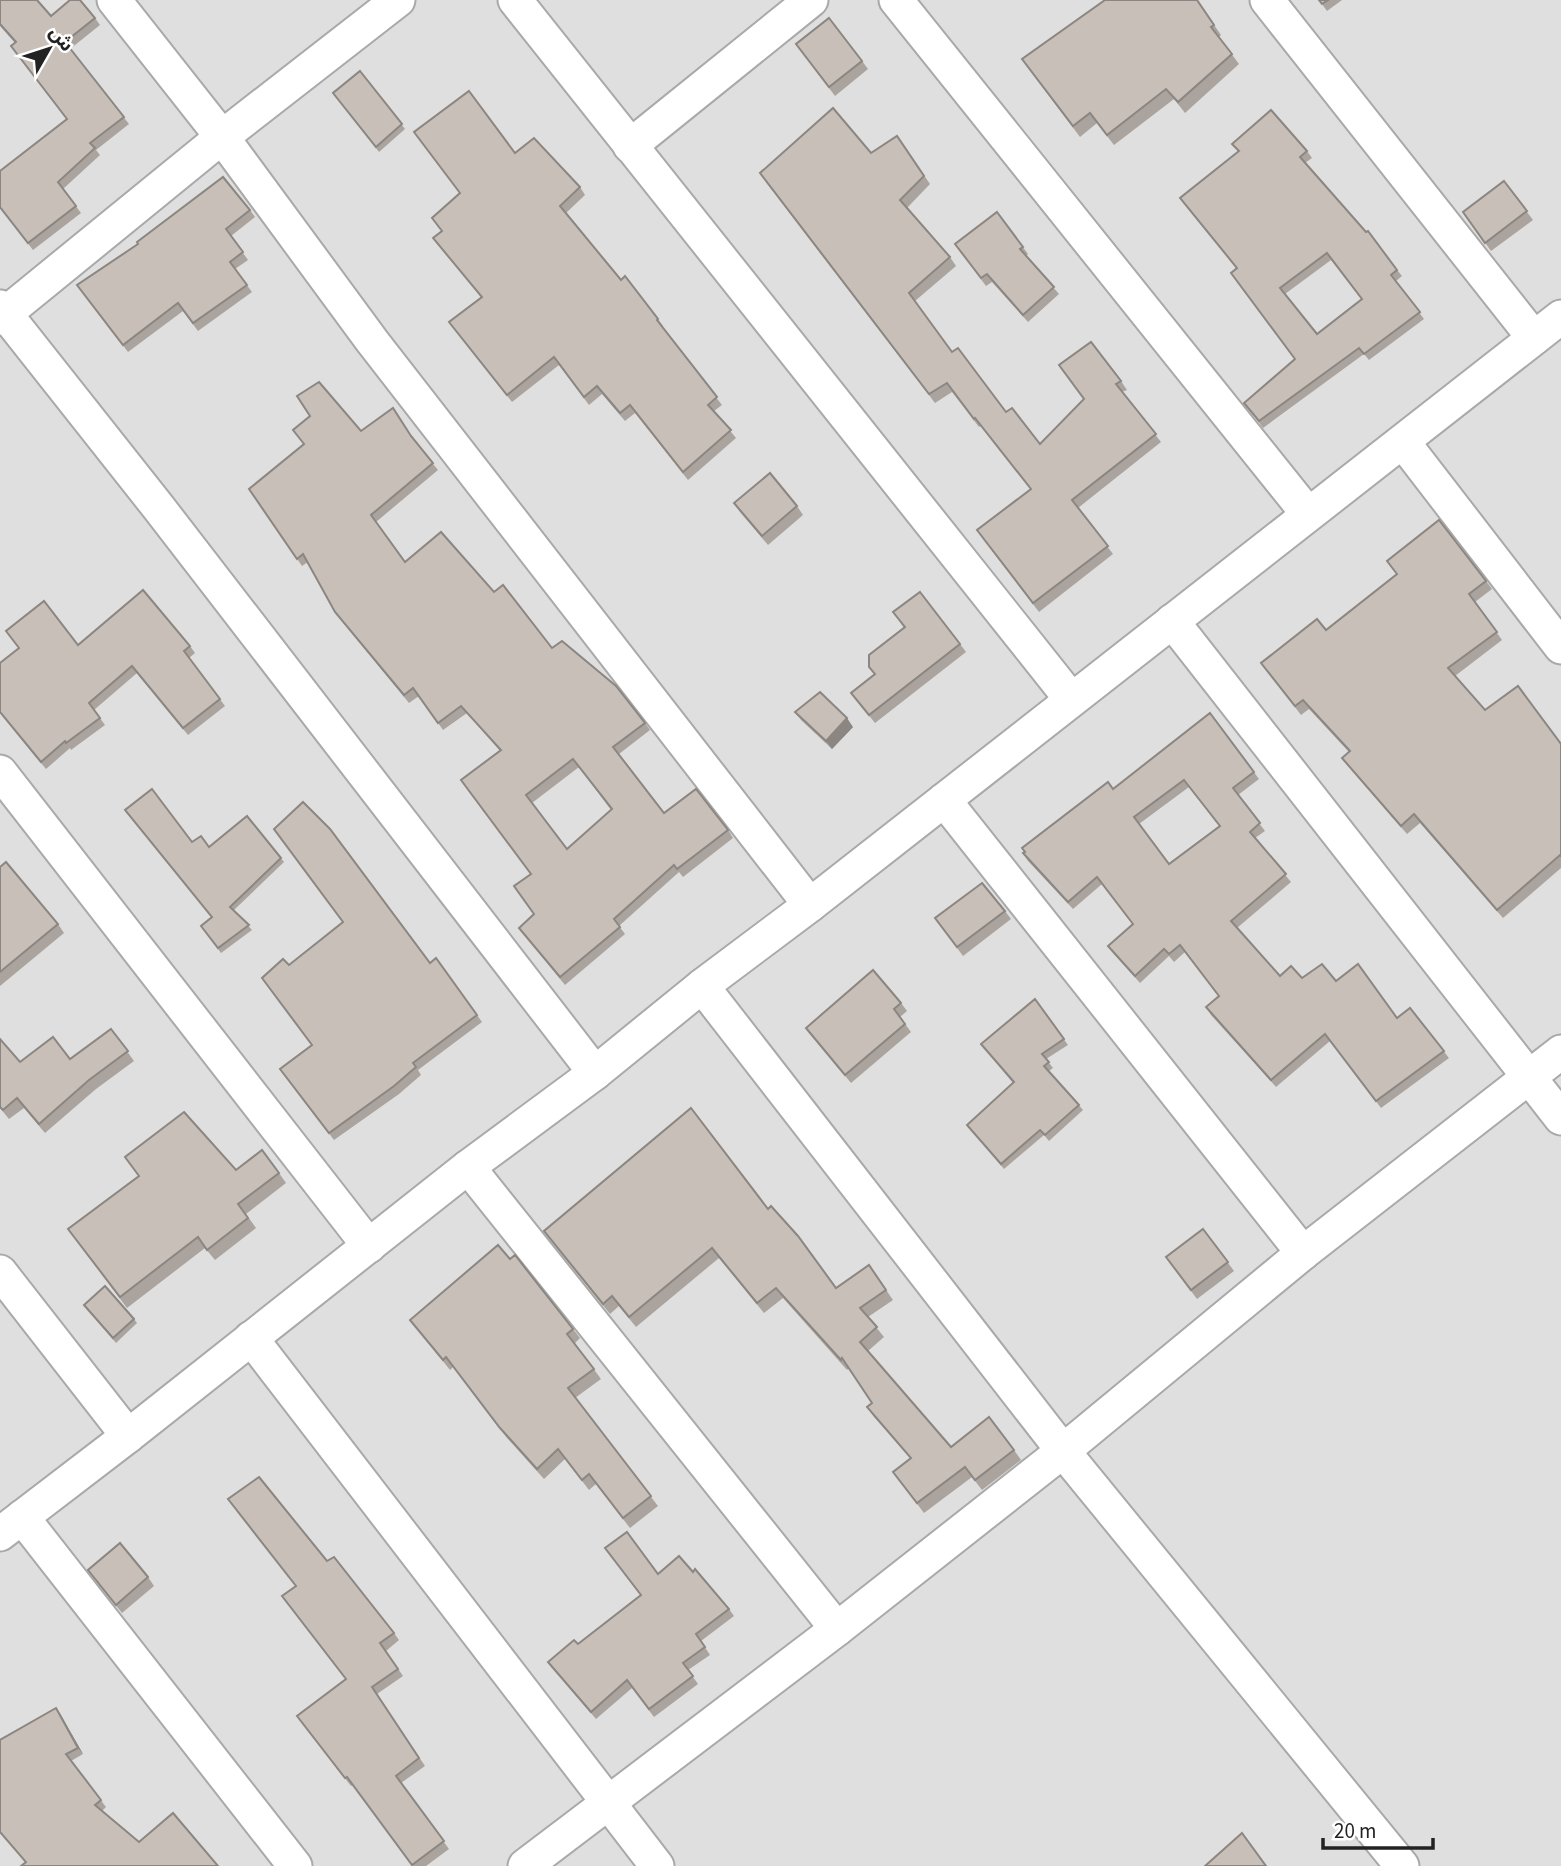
<svg xmlns="http://www.w3.org/2000/svg" width="1561" height="1866" viewBox="0 0 1561 1866" font-family="'Source Sans 3','Noto Sans Arabic',sans-serif">
	<style>
		.residential { fill: #e0dfdf }
		.lines { fill: none; stroke-linecap: round; stroke-linejoin: round }
		.street-casing { stroke: #a9a9a9; stroke-width: 37 }
		.street { stroke: #fff; stroke-width: 33 }
		.wall { fill: #aba49e; fill-rule: evenodd }
		.shaded-wall { fill: #8b8681 }
		.building { fill: #c7bfb8; stroke: #8b8681; stroke-width: 2; fill-rule: evenodd }
	</style>
	<rect width="100%" height="100%" fill="#f2efe9"/>
	<!-- residential -->
	<rect class="residential" x="0" y="0" width="1561" height="1866"/>
	<g class="lines">
		<defs>
			<g id="street">
				<polyline points="114,0 222,137 372,341 810,905"/>
				<polyline points="515,0 1071,699"/>
				<polyline points="896,0 1308,514"/>
				<polyline points="1267,0 1534,338"/>
				<polyline points="630,146 811,0"/>
				<polyline points="0,307 159,508 595,1073"/>
				<polyline points="0,318 222,137 398,0"/>
				<polyline points="1403,442 1561,647"/>
				<polyline points="1172,621 1561,1118"/>
				<polyline points="0,772 369,1246"/>
				<polyline points="944,800 1303,1253"/>
				<polyline points="702,986 1063,1451 1402,1866"/>
				<polyline points="468,1167 837,1629"/>
				<polyline points="0,1272 128,1436"/>
				<polyline points="251,1338 657,1866"/>
				<polyline points="22,1517 295,1866"/>
				<polyline points="0,1534 128,1436 468,1167 595,1073 702,986 810,905 1561,317"/>
				<polyline points="525,1866 837,1629 1063,1451 1303,1253 1561,1052"/>
			</g>
		</defs>
		<!-- street casing -->
		<use href="#street" class="street-casing"/>
		<!-- street -->
		<use href="#street" class="street"/>
	</g>
	<!-- wall -->
	<g class="wall">
		<polygon points="0,0 51,16 95,18 100,25 70,49 129,124 96,150 100,155 63,189 81,213 33,250 0,207 67,120 15,43 0,26"/>
		<polygon points="1197,0 1221,35 1219,37 1239,64 1185,113 1174,99 1114,145 1097,123 1080,137 1029,69"/>
		<polygon points="1319,0 1342,0 1327,11"/>
		<polygon points="802,52 862,61 868,69 835,96"/>
		<polygon points="360,71 405,129 379,152 333,93"/>
		<polygon points="897,136 930,184 907,208 950,257 956,266 915,301 952,352 1006,412 1040,444 1084,399 1121,381 1127,390 1122,392 1161,442 1078,508 1113,554 1039,612 983,539 1031,489 981,426 979,427 952,392 935,403 766,182 871,153"/>
		<path d="M1232 144 1307 151 1312 158 1305 163 1397 270 1402 276 1396 281 1424 319 1369 360 1364 354 1263 428 1249 409 1295 359 1237 269 1180 198 1238 151ZM1331 260 1362 300 1317 334 1285 294Z"/>
		<polygon points="515,153 580,187 585,195 566,213 621,280 658,319 663,326 662,327 722,405 714,411 736,438 688,480 635,413 625,421 602,394 589,405 559,365 512,402 449,322 481,297 433,238 441,231"/>
		<polygon points="1504,181 1533,220 1491,251 1463,212"/>
		<polygon points="250,210 255,217 231,236 248,260 235,269 252,292 198,331 183,311 128,352 83,293"/>
		<polygon points="997,212 1028,254 1026,256 1059,294 1028,322 992,282 986,286 955,244"/>
		<path d="M293 430 361 431 413 439 438 470 376 522 405 562 494 592 552 648 645 723 650 730 619 754 664 813 728 830 733 838 683 877 679 872 619 926 625 934 565 985 519 928 534 915 530 874 500 751 467 713 443 730 419 696 409 703 341 620 308 562 302 566 249 489 304 444ZM579 767 611 810 567 849 532 803Z"/>
		<polygon points="734,503 797,506 803,515 768,545 740,512"/>
		<polygon points="1486,581 1492,589 1475,602 1502,640 1455,676 1485,710 1561,744 1561,868 1503,918 1420,823 1407,834 1348,766 1342,758 1349,752 1309,709 1301,715 1261,663"/>
		<polygon points="893,612 960,644 966,652 875,723 851,693 875,675 904,628"/>
		<polygon points="78,645 190,646 195,653 189,658 225,706 188,735 137,673 94,710 105,725 71,750 70,748 46,769 0,713 0,663"/>
		<polygon points="795,712 853,727 832,749 801,720"/>
		<path d="M1210 713 1259 779 1238 795 1265 831 1255 838 1291 882 1237 928 1280 976 1336 981 1397 1018 1410 1008 1449 1058 1381 1108 1330 1041 1276 1087 1211 1015 1206 1007 1219 997 1185 952 1174 962 1169 956 1140 983 1114 954 1108 946 1133 924 1102 884 1073 909 1028 861 1023 853 1113 789ZM1189 787 1219 826 1169 864 1139 824Z"/>
		<polygon points="247,816 284,862 234,910 252,930 221,953 201,926 212,917 192,842 209,847"/>
		<polygon points="0,867 58,924 64,933 0,986"/>
		<polygon points="1005,911 1011,919 963,956 935,918"/>
		<polygon points="436,958 482,1022 418,1070 421,1075 399,1094 334,1140 280,1069 312,1045 289,965 430,963"/>
		<polygon points="1035,999 1068,1045 1046,1059 1053,1068 1049,1071 1083,1110 1049,1141 1044,1135 1004,1169 967,1125 1013,1083 981,1044"/>
		<polygon points="901,1003 907,1011 900,1017 911,1032 851,1083 806,1028"/>
		<polygon points="111,1029 134,1061 96,1089 45,1133 24,1108 9,1119 0,1108 0,1039 20,1062 70,1059"/>
		<polygon points="236,1170 279,1173 286,1183 246,1214 256,1228 215,1260 205,1248 127,1308 68,1229"/>
		<polygon points="768,1209 836,1288 869,1265 893,1300 868,1317 884,1337 868,1351 951,1447 1014,1450 1021,1460 982,1490 972,1477 924,1513 893,1472 911,1459 874,1417 867,1407 872,1403 849,1368 847,1370 783,1298 764,1313 719,1258 636,1327 619,1306 610,1314 544,1231"/>
		<polygon points="1203,1229 1234,1271 1197,1299 1166,1257"/>
		<polygon points="510,1259 573,1329 580,1338 575,1343 601,1379 575,1398 658,1506 630,1528 596,1484 589,1490 565,1459 544,1479 507,1438 453,1367 450,1370 410,1320"/>
		<polygon points="84,1305 134,1319 137,1323 116,1343"/>
		<polygon points="327,1561 394,1633 399,1640 386,1651 403,1676 377,1694 425,1766 401,1783 449,1849 426,1866 412,1866 353,1785 351,1786 303,1724 346,1679"/>
		<polygon points="88,1570 148,1577 154,1586 122,1613"/>
		<polygon points="693,1572 729,1609 734,1616 701,1641 710,1655 688,1670 698,1684 654,1717 632,1688 596,1719 548,1662 578,1644 641,1596 658,1574"/>
		<polygon points="56,1708 83,1754 71,1761 106,1807 102,1811 139,1842 218,1866 26,1862 0,1833 0,1740"/>
	</g>
	<!-- shaded-wall -->
	<g class="shaded-wall">
		<polygon points="847,718 853,727 832,749 826,741"/>
		<polygon points="56,1708 61,1715 83,1754 78,1748"/>
	</g>
	<!-- building -->
	<g class="building">
		<polygon points="0,0 37,0 51,16 70,0 80,0 95,18 65,42 124,117 90,143 95,148 58,182 76,206 28,243 0,207 0,171 67,119 11,46 16,42 0,24"/>
		<polygon points="1105,0 1197,0 1214,25 1211,27 1232,54 1178,102 1166,89 1107,135 1090,113 1073,126 1022,59"/>
		<polygon points="1319,0 1328,0 1322,4"/>
		<polygon points="829,18 862,61 829,87 796,44"/>
		<polygon points="360,71 402,124 376,147 333,93"/>
		<polygon points="469,91 515,153 534,138 580,187 560,206 621,280 625,276 658,319 657,320 717,397 708,405 731,430 683,472 630,405 620,413 597,386 584,397 554,357 507,395 449,322 482,297 433,238 442,231 432,218 460,193 414,132"/>
		<polygon points="833,108 871,153 897,136 924,176 900,200 950,257 909,293 952,352 958,348 1006,412 1012,408 1040,444 1084,399 1059,365 1091,342 1121,381 1116,384 1156,434 1072,500 1108,546 1033,603 977,530 1031,489 975,418 974,419 947,383 929,394 760,173"/>
		<path d="M1271 110 1307 151 1300 157 1366 232 1368 231 1397 270 1391 275 1420 312 1364 354 1359 348 1259 421 1244 403 1295 359 1231 273 1237 268 1180 198 1239 151 1232 144ZM1327 253 1362 299 1317 334 1280 288Z"/>
		<polygon points="223,177 250,210 226,229 243,252 230,262 247,285 193,323 178,303 123,345 77,285 138,244 137,242"/>
		<polygon points="1504,181 1527,211 1485,243 1463,212"/>
		<polygon points="997,212 1023,247 1020,249 1054,287 1023,315 987,274 981,278 955,244"/>
		<path d="M319 382 361 431 393 408 411 436 433 463 371 515 405 562 441 532 494 592 503 585 552 648 562 641 616 686 645 723 613 747 664 813 696 789 728 830 677 869 674 865 614 919 620 927 560 977 519 928 534 914 514 886 531 874 461 780 501 750 461 706 438 723 413 688 404 695 335 612 303 554 297 559 249 489 304 444 293 430 310 416 297 396ZM573 759 612 809 567 849 526 795Z"/>
		<polygon points="770,473 797,506 762,536 734,503"/>
		<polygon points="1439,520 1486,581 1469,594 1497,632 1448,668 1485,710 1518,686 1561,744 1561,856 1560,855 1497,910 1414,814 1401,826 1342,758 1350,751 1303,700 1295,706 1261,663 1317,619 1326,630 1397,574 1387,561"/>
		<polygon points="143,590 190,646 184,651 220,699 183,728 132,666 89,703 100,718 66,743 65,741 41,762 0,712 0,663 19,648 6,631 44,601 78,645"/>
		<polygon points="920,592 960,644 869,715 851,693 875,674 869,667 869,655 905,627 893,612"/>
		<polygon points="820,692 847,718 826,741 795,712"/>
		<path d="M1210 713 1254 772 1233 788 1260 823 1250 832 1286 874 1231 921 1280 976 1291 966 1302 978 1322 964 1336 981 1358 964 1397 1018 1410 1008 1444 1051 1376 1101 1325 1034 1271 1080 1206 1007 1219 996 1180 945 1169 954 1164 949 1135 976 1108 946 1133 924 1097 877 1068 902 1023 853 1025 852 1022 848 1108 782 1113 789ZM1184 780 1220 826 1169 864 1134 817Z"/>
		<polygon points="152,789 192,842 201,836 209,847 247,816 281,858 230,907 249,925 218,948 201,926 212,917 125,810"/>
		<polygon points="303,802 330,829 430,963 436,958 477,1015 413,1063 416,1067 394,1086 329,1133 280,1069 312,1045 262,978 283,959 289,965 343,922 274,829"/>
		<polygon points="6,862 58,924 0,972 0,867"/>
		<polygon points="982,883 1005,911 957,947 935,918"/>
		<polygon points="873,970 901,1003 894,1009 905,1024 845,1075 806,1028"/>
		<polygon points="1035,999 1064,1039 1042,1054 1049,1062 1044,1066 1079,1105 1045,1135 1040,1130 1001,1164 967,1125 1014,1082 981,1044"/>
		<polygon points="111,1029 128,1051 89,1080 39,1124 17,1098 3,1110 0,1107 0,1039 20,1062 53,1037 70,1059"/>
		<polygon points="691,1108 768,1209 771,1206 798,1236 836,1288 869,1265 886,1290 860,1308 877,1327 860,1342 951,1447 989,1417 1014,1450 975,1480 965,1467 917,1503 893,1472 911,1458 867,1407 872,1403 842,1358 841,1360 776,1288 757,1303 712,1248 629,1317 612,1296 603,1304 544,1231"/>
		<polygon points="184,1112 236,1170 262,1150 279,1173 238,1204 248,1218 207,1250 198,1237 120,1297 68,1229 139,1176 125,1157"/>
		<polygon points="1203,1229 1228,1262 1191,1290 1166,1257"/>
		<polygon points="498,1245 510,1259 515,1255 573,1329 567,1334 594,1369 568,1388 651,1496 623,1518 589,1474 582,1480 558,1449 537,1469 500,1428 446,1357 443,1360 410,1320"/>
		<polygon points="105,1286 134,1319 113,1338 84,1305"/>
		<polygon points="259,1477 327,1561 334,1557 394,1633 380,1643 398,1669 372,1687 419,1758 396,1776 444,1841 412,1865 347,1777 345,1778 297,1716 346,1679 282,1596 296,1586 228,1499"/>
		<polygon points="627,1532 658,1574 679,1556 693,1572 695,1569 729,1609 696,1634 705,1647 683,1663 693,1676 649,1709 627,1680 591,1712 548,1662 574,1640 578,1644 641,1595 605,1548"/>
		<polygon points="120,1543 148,1577 116,1605 88,1570"/>
		<polygon points="56,1708 78,1748 66,1754 101,1800 95,1805 139,1842 173,1813 218,1866 21,1866 26,1862 0,1832 0,1740"/>
		<polygon points="1242,1833 1266,1866 1205,1866"/>
	</g>
	<!-- north arrow -->
	<g transform="translate(49 49) rotate(51)" stroke="#ffffff" stroke-width="5" paint-order="stroke">
	<path d="M0-5L12 26L0 18L-12 26Z" fill="#222222"/>
	<text y="-10" font-size="19" font-weight="bold" text-anchor="middle" fill="#222222">ش</text>
	</g>
	<!-- scale -->
	<path d="M1323 1838v10h110v-10" fill="none" stroke="#222222" stroke-width="3.5"/>
	<text x="1334" y="1838" font-size="21" fill="#222222" stroke="#ffffff" stroke-width="5" paint-order="stroke">20 m</text>
</svg>
